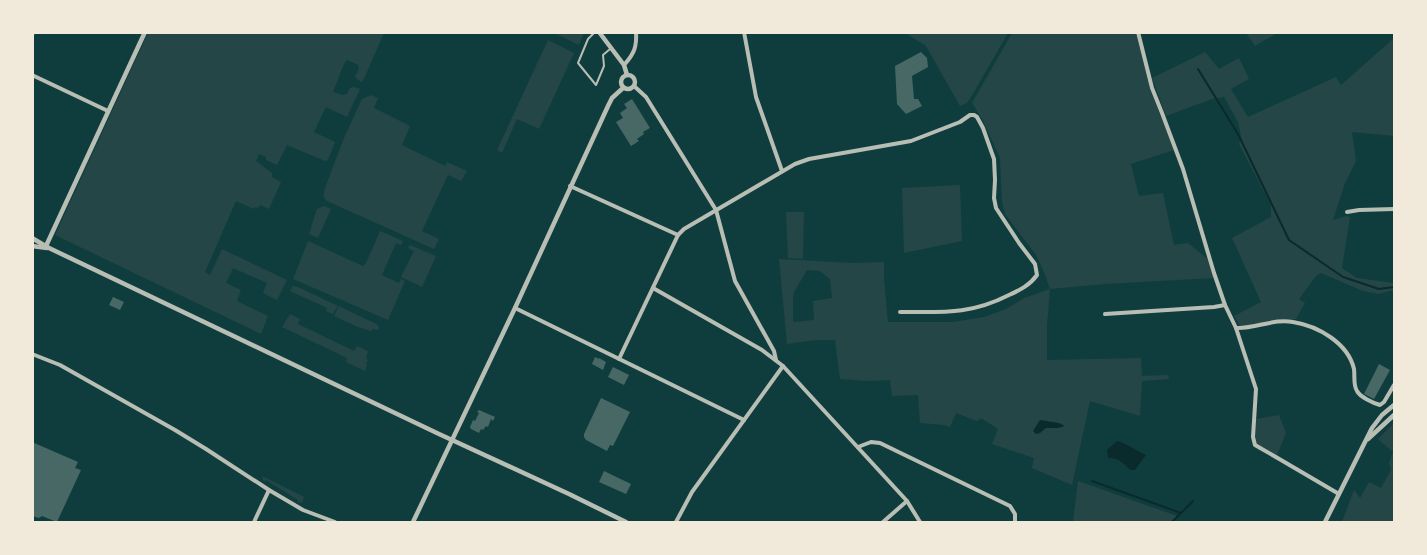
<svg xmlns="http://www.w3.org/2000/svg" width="1427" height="555" viewBox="0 0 1427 555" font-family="'Nunito Sans',sans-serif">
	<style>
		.green { fill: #244646; fill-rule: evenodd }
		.water { fill: #0a2a2b }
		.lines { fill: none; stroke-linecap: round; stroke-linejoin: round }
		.stream { stroke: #0a2a2b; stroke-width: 2 }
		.building { fill: #486865 }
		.service { stroke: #b8beb3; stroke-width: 2 }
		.minor { stroke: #b8beb3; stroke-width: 4 }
		.tertiary { stroke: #b8beb3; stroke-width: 4.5 }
	</style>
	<rect width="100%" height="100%" fill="#0f3d3e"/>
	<!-- green -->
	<g class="green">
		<polygon points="552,32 584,32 584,33 579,45"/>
		<path d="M1136 32 1150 89 1174 150 1131 164 1139 196 1163 193 1174 245 1188 243 1209 260 1214 278 1105 284 1050 289 1047 326V360L1141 358 1142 376 1168 375 1169 379 1142 381 1140 416 1090 401 1072 485 1032 468 1034 458 992 444 998 429 981 418 977 421 956 413 950 427 944 425 920 423 918 395 892 396 890 380 867 381 840 379 835 340H815L787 344 779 259 851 263 884 262V279L888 322H953L984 317 1006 309 1024 298 1050 289 1044 272 1036 255 1005 214 1002 202 1000 158 982 119 972 103 1012 33ZM807 270 820 271 830 279 832 298 813 301 814 320 793 322V299L794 292Z"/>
		<polygon points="148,33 384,33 363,81 361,82 356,78 355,76 359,69 358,65 347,60 344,64 333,92 342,95 347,94 350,88 354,87 360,89 347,117 326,107 314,132 335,142 328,160 325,161 287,145 277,165 266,160 266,157 259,154 256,161 272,173 272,177 281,182 269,209 260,205 258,208 255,207 254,209 236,201 205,272 210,275 222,249 287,280 277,300 263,293 267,283 233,268 226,283 241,290 237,301 268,316 261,334 55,235"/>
		<polygon points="905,33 1008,33 974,92 967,103 960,106 926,46"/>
		<polygon points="1246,33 1277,33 1255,46"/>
		<polygon points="1394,38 1394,136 1352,132 1356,161 1345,183 1333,220 1346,216 1350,217 1342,268 1357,278 1394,283 1394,290 1378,294 1363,291 1321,273 1316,276 1299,299 1305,303 1296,319 1287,319 1243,327 1239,324 1234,316 1261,302 1232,238 1271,217 1271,205 1239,144 1241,136 1238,122 1224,97 1212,99 1166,116 1152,78 1205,52 1219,69 1239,58 1249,79 1231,89 1248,117 1336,77 1341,85"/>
		<polygon points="548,40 574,53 539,129 517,119 502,153 497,150"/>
		<path d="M371 95 378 98 374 108 410 126 402 145 445 166 447 162 467 171 461 181 448 175 422 231 439 239 434 249 327 201C322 197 324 193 325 188L344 138 361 101 362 99Z"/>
		<polygon points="960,185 962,241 904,253 902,188"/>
		<polygon points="324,206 331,209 318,238 309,234 317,209"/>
		<polygon points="786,212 804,212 803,259 788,258"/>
		<polygon points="380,231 403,241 401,245 396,243 382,275 399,283 401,279 405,281 388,320 293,279 308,241 363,266 366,263"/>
		<polygon points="410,245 436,256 422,287 401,277 414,251 408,248"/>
		<polygon points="293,286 298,287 338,306 333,314 326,311 327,308 290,291"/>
		<polygon points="339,306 376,324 378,325 379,329 377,330 373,329 371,331 358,327 334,316"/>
		<polygon points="290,314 300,319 298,324 354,351 357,346 368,351 366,358 368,360 366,364 367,365 365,371 346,362 347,358 282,327"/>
		<polygon points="1279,415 1286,433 1277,455 1257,444 1255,438 1256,419"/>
		<polygon points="1394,423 1394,522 1342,522 1354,490 1360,498 1369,482 1381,488 1391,470 1389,463 1393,452 1378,439"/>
		<polygon points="262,476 304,497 302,503 297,502 298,500 266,480 264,482"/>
		<polygon points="1078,481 1177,516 1171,522 1073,522"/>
	</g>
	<!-- water -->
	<g class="water">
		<polygon points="1040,420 1059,423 1065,426 1058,428 1046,428 1040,433 1036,434 1033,431"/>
		<path d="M1117 441 1121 442 1146 455 1135 470H1130C1124 463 1117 457 1108 458L1107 450Z"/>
	</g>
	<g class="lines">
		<!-- stream -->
		<g class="stream">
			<polyline points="1198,69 1238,134 1289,240 1343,277 1379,289 1394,287"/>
			<polyline points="1092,481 1181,513"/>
			<polyline points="1172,522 1193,501"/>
		</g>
	</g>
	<!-- building -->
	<g class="building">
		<polygon points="921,52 927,58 928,67 912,76 914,99 918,99 922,106 906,114 897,104 895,66"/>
		<polygon points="632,99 650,128 643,132 644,134 637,139 639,141 631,146 616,122 623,118 620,113 627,108 624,104"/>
		<polygon points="113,297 124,302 120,310 109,305"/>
		<polygon points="595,357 599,359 599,358 606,362 603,370 592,364"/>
		<polygon points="1379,364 1390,370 1374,399 1364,394"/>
		<polygon points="613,367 629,375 624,385 608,377"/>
		<polygon points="601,398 630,412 613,446 610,445 607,451 586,440 584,437 584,434"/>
		<polygon points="479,410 495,417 493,421 491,419 488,427 486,426 483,430 481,429 479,433 471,429 470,427 473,420 475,421 479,413 477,412"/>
		<polygon points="32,442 78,462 75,468 81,470 57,522 42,516 39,518 32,516"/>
		<polygon points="604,471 631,484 626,494 599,482"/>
	</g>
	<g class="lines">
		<!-- service -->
		<polyline class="service" points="595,32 588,39 578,63 596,85 604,66 603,55 610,49"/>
		<!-- minor -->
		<g class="minor">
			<polyline points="744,32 756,97 782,171"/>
			<polyline points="1138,32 1152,88 1162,113 1183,169 1214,273 1225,305 1236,328 1256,389 1253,437 1255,445 1281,460 1339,494"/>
			<polyline points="32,35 33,32"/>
			<path d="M624 65C634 54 637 47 636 32"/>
			<polyline points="32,75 108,111"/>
			<polyline points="634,86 646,97 716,210 735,281 774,351 776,360"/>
			<polyline points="570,186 678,235"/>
			<polyline points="1347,212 1359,210 1394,209"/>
			<polyline points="653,288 762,350 783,366 907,501 920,522"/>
			<polyline points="515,308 744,420"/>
			<polyline points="1105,314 1214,307 1225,305"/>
			<path d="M1236 328C1255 329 1275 318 1293 322 1318 326 1348 343 1354 369 1355 376 1353 385 1357 391 1360 397 1373 403 1380 405L1384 402 1394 385"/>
			<polyline points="32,354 60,365 175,430 206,449 269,490 303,510 335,522"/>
			<path d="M619 359 678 235 684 229 795 164 809 159 911 141 960 122 970 115H974L977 117 983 128 994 159 995 180 994 198 996 208 1019 243 1035 264 1037 275C1030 285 1020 290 1009 295 970 315 942 312 900 312"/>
			<polyline points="858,447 871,442 880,443 1010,506 1015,514 1015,522"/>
			<polyline points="254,522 269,490"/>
			<polyline points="676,522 692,492 783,366"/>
			<polyline points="883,522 907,501"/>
		</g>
		<!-- tertiary -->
		<g class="tertiary">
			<polyline points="599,32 624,65 627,75"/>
			<circle cx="628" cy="82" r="7"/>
			<polyline points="32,238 49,248 439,434 569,494 626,522"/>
			<polyline points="32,246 47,248"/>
			<polyline points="46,246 145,32"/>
			<polyline points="1368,439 1394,415"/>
			<polyline points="413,522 515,308 608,106 612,98 623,88"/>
			<polyline points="1325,522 1372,428 1382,415 1394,405"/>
		</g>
	</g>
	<!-- border -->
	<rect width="1427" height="555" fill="none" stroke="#f1e9da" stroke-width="68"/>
</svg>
